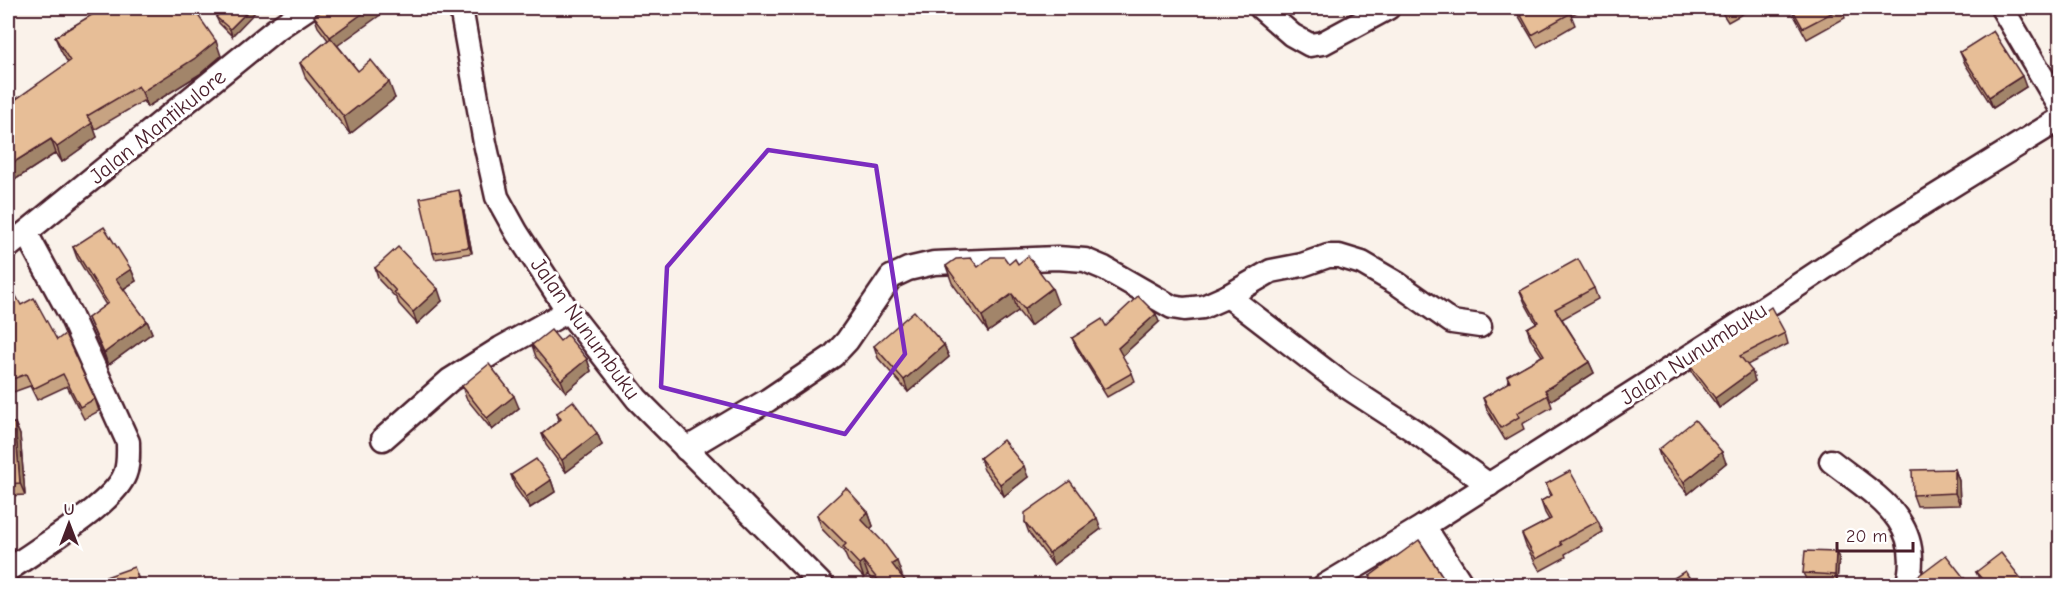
<svg xmlns="http://www.w3.org/2000/svg" width="2068" height="593" viewBox="0 0 2068 593" font-family="'Comic Neue',sans-serif">
	<style>
		.lines { fill: none; stroke-linecap: round; stroke-linejoin: round }
		.street-casing { stroke: #4a1f2b; stroke-width: 27 }
		.street { stroke: #fff; stroke-width: 22 }
		.wall { fill: #c7a382; stroke: #4a1f2b; stroke-width: 1.5 }
		.shaded-wall { fill: #a2856a; stroke: #4a1f2b; stroke-width: 1.5 }
		.building { fill: #e7be97; stroke: #4a1f2b; stroke-width: 1.5 }
		.marked { fill: none; stroke: #7b2cbf; stroke-width: 4.5; stroke-linejoin: round }
		.labels { text-anchor: middle; stroke-width: 6; stroke-linejoin: round; paint-order: stroke }
		.street-label { font-size: 22px; fill: #4a1f2b; stroke: #fff }
	</style>
	<rect width="100%" height="100%" fill="#faf2ea"/>
	<filter id="ink" filterUnits="userSpaceOnUse"><feTurbulence type="fractalNoise" baseFrequency=".0167" numOctaves="2"/><feDisplacementMap in="SourceGraphic" scale="12" xChannelSelector="R" yChannelSelector="G"/><feConvolveMatrix kernelMatrix="1 2 1 2 8 2 1 2 1" color-interpolation-filters="sRGB"/></filter>
	<g filter="url(#ink)">
		<g class="lines">
			<defs>
				<g id="street">
					<polyline points="461,8 485,143 497,197 517,233 568,311 637,399 823,586"/>
					<polyline points="1261,8 1292,35 1310,45 1323,43 1388,8"/>
					<polyline points="2002,8 2060,107"/>
					<polyline points="8,247 275,30 308,8"/>
					<polyline points="1228,296 1344,385 1413,430 1489,485"/>
					<polyline points="383,439 450,380 501,348 568,311"/>
					<polyline points="686,449 768,400 833,356 847,341 891,277 908,269 934,263 1057,258 1085,260 1104,268 1172,307 1184,309 1203,307 1228,296 1271,271 1302,265 1328,256 1339,256 1362,263 1398,284 1452,322 1480,326"/>
					<path d="M1831 461C1874 495 1926 521 1907 586"/>
					<polyline points="1424,526 1463,586"/>
					<path d="M8 570C36 550 114 504 125 474 129 464 128 453 128 442L70 314 26 233"/>
					<polyline points="1324,586 1424,526 1720,337 1895,221 2060,119"/>
				</g>
			</defs>
			<!-- street casing -->
			<use href="#street" class="street-casing"/>
			<!-- street -->
			<use href="#street" class="street"/>
		</g>
		<!-- wall -->
		<g class="wall">
			<polygon points="97,8 193,8 221,56 200,74 147,107 143,101 94,130 97,137 62,162 56,153 16,179 14,176 8,180 15,100 68,63 61,51 55,37 99,11"/>
			<polygon points="225,8 232,36 219,23 216,17"/>
			<polygon points="419,8 431,8 421,12"/>
			<polygon points="1514,8 1585,8 1571,15 1575,25 1537,47"/>
			<polygon points="1719,8 1753,8 1728,22"/>
			<polygon points="1790,8 1842,8 1845,18 1807,39"/>
			<polygon points="314,16 358,71 395,98 350,134 306,79 300,63 328,40 318,27"/>
			<polygon points="1960,52 2026,87 1993,108 1965,64"/>
			<polygon points="461,196 472,253 435,259 433,253"/>
			<polygon points="73,247 131,269 136,281 123,289 147,321 152,333 108,365 88,318 106,305 77,258"/>
			<polygon points="1009,264 1018,264 1058,304 1030,326 1018,311 988,332 952,283 946,266 978,267"/>
			<polygon points="375,268 442,301 417,324 399,304 397,299 379,280"/>
			<polygon points="1594,288 1598,299 1562,319 1589,362 1594,373 1550,401 1552,407 1522,424 1524,429 1505,440 1487,410 1483,398 1509,383 1507,376 1542,356 1531,340 1527,328 1536,323 1525,303 1520,291"/>
			<polygon points="8,300 21,305 57,340 95,399 99,411 84,419 67,386 37,400 30,386 8,394"/>
			<polygon points="1159,322 1122,356 1132,373 1135,381 1107,397 1076,347 1072,338 1106,326"/>
			<polygon points="1785,333 1788,344 1747,365 1755,381 1719,408 1693,374 1689,364"/>
			<polygon points="560,341 587,359 591,371 566,392 536,357 532,345"/>
			<polygon points="944,345 949,357 908,392 878,358 874,346"/>
			<polygon points="462,386 519,408 492,430 466,398"/>
			<polygon points="557,413 597,433 602,445 566,472 546,445 542,434 559,420"/>
			<polygon points="15,423 20,435 25,495 8,496 8,424"/>
			<polygon points="1658,450 1726,463 1688,494 1662,462"/>
			<polygon points="980,458 1028,477 1004,496 984,470"/>
			<polygon points="1955,469 1959,481 1960,505 1917,506 1913,495"/>
			<polygon points="511,475 551,480 555,492 530,508 515,487"/>
			<polygon points="1546,484 1598,521 1603,532 1565,554 1566,557 1540,571 1526,546 1522,534 1549,520 1545,513 1541,501 1550,496"/>
			<polygon points="868,512 873,526 870,529 908,585 876,585 868,575 864,578 848,561 844,552 822,529 817,515"/>
			<polygon points="1025,522 1101,529 1053,565 1029,533"/>
			<polygon points="1836,552 1839,558 1837,581 1806,579 1803,573"/>
			<polygon points="1976,572 2023,581 2025,585 1982,585"/>
			<polygon points="1370,576 1448,585 1373,585"/>
			<polygon points="1918,576 1965,579 1967,585 1922,585"/>
		</g>
		<!-- shaded-wall -->
		<g class="shaded-wall">
			<polygon points="251,8 259,8 232,36 230,29"/>
			<polygon points="370,8 390,8 334,48 330,37"/>
			<polygon points="216,41 221,56 200,74 147,107 142,92"/>
			<polygon points="2022,76 2026,87 1993,108 1989,97"/>
			<polygon points="389,82 395,98 350,134 344,117"/>
			<polygon points="92,123 97,137 62,162 57,147"/>
			<polygon points="51,139 56,153 16,179 11,164"/>
			<polygon points="9,161 14,176 8,180 8,162"/>
			<polygon points="459,190 461,196 472,253 469,247"/>
			<polygon points="131,269 136,281 120,291 116,279"/>
			<polygon points="1052,288 1058,304 1030,326 1024,309"/>
			<polygon points="438,289 442,301 417,324 413,312"/>
			<polygon points="1012,294 1018,311 988,332 982,316"/>
			<polygon points="1156,314 1159,322 1121,357 1118,348"/>
			<polygon points="147,321 152,333 108,365 104,353"/>
			<polygon points="944,345 949,357 908,392 904,380"/>
			<polygon points="587,359 591,371 566,392 561,380"/>
			<polygon points="1589,362 1594,373 1550,401 1545,390"/>
			<polygon points="1752,371 1755,381 1719,408 1715,398"/>
			<polygon points="514,396 519,408 492,430 487,418"/>
			<polygon points="15,423 20,435 25,495 20,483"/>
			<polygon points="597,433 602,445 566,472 562,460"/>
			<polygon points="1722,452 1726,463 1688,494 1684,482"/>
			<polygon points="1024,466 1028,477 1004,496 1000,484"/>
			<polygon points="1955,469 1959,481 1960,505 1955,493"/>
			<polygon points="551,480 555,492 530,508 526,497"/>
			<polygon points="868,512 873,526 866,533 861,519"/>
			<polygon points="1097,518 1101,529 1053,565 1049,553"/>
			<polygon points="1836,552 1839,558 1837,581 1835,575"/>
			<polygon points="863,561 868,575 864,578 859,564"/>
			<polygon points="897,561 902,575 897,579 892,564"/>
			<polygon points="1965,579 1967,585 1957,585"/>
			<polygon points="2023,581 2025,585 2017,585"/>
		</g>
		<!-- building -->
		<g class="building">
			<polygon points="98,8 193,8 216,41 194,59 142,92 138,86 87,116 92,123 57,147 51,139 11,164 9,161 8,162 8,89 15,100 70,61 55,37 100,10"/>
			<polygon points="225,8 251,8 230,29 216,17"/>
			<polygon points="326,8 370,8 330,37 314,16"/>
			<polygon points="1517,8 1567,8 1571,13 1532,35"/>
			<polygon points="1722,8 1731,8 1724,11"/>
			<polygon points="1792,8 1841,8 1803,28"/>
			<polygon points="1993,31 2022,76 1989,97 1960,52"/>
			<polygon points="331,38 358,71 371,60 389,82 344,117 300,63"/>
			<polygon points="459,190 469,247 433,253 420,198"/>
			<polygon points="104,227 131,269 116,279 147,321 104,353 88,318 108,303 73,247"/>
			<polygon points="398,247 438,289 413,312 394,292 396,291 375,268"/>
			<polygon points="1028,256 1052,288 1024,309 1012,294 982,316 946,266 956,259 971,258 978,267 991,257 1004,257 1009,264 1015,259 1018,264"/>
			<polygon points="1578,259 1594,288 1555,309 1589,362 1545,390 1548,395 1517,413 1519,417 1501,428 1483,398 1510,382 1507,376 1544,355 1527,328 1538,322 1520,291"/>
			<polygon points="16,296 21,305 34,298 57,340 65,334 95,399 80,407 63,374 33,389 26,374 8,381 8,300"/>
			<polygon points="1138,296 1156,314 1118,348 1132,373 1104,389 1072,338 1102,319 1106,326"/>
			<polygon points="1771,307 1785,333 1740,356 1752,371 1715,398 1689,364"/>
			<polygon points="914,311 944,345 904,380 874,346"/>
			<polygon points="551,330 560,341 567,335 587,359 561,380 532,345"/>
			<polygon points="489,364 514,396 487,418 462,386"/>
			<polygon points="573,401 597,433 562,460 542,434 561,419 557,413"/>
			<polygon points="1695,420 1722,452 1684,482 1658,450"/>
			<polygon points="15,423 20,483 8,484 8,424"/>
			<polygon points="1003,440 1024,466 1000,484 980,458"/>
			<polygon points="536,459 551,480 526,497 511,475"/>
			<polygon points="1955,469 1955,493 1913,495 1912,470"/>
			<polygon points="1570,471 1598,521 1560,542 1562,545 1536,559 1522,534 1551,519 1541,501 1552,495 1546,484"/>
			<polygon points="1070,481 1097,518 1049,553 1025,522 1025,513"/>
			<polygon points="846,488 868,512 861,519 883,542 897,561 892,564 908,585 882,585 863,561 859,564 843,547 846,544 817,515"/>
			<polygon points="1419,540 1448,585 1374,585 1376,584 1370,576"/>
			<polygon points="1805,551 1836,552 1835,575 1803,573"/>
			<polygon points="2001,553 2023,581 2017,585 1987,585 1976,572"/>
			<polygon points="1946,555 1965,579 1957,585 1926,585 1918,576"/>
			<polygon points="134,567 141,585 94,585 92,582"/>
			<polygon points="1685,571 1694,585 1663,585"/>
		</g>
	</g>
	<!-- marked area -->
	<path class="marked" d="M768 150 876 166 905 354 845 434 661 387 667 267Z"/>
	<g class="labels">
		<!-- street labels -->
		<g class="street-label">
			<text transform="translate(157 126) rotate(-39)" y="8">Jalan Mantikulore</text>
			<text transform="translate(586 328) rotate(54)" y="8">Jalan Nunumbuku</text>
			<text transform="translate(1693 353) rotate(-33)" y="8">Jalan Nunumbuku</text>
		</g>
	</g>
	<!-- margin -->
	<rect width="2068" height="593" fill="none" stroke="#fff" stroke-width="30"/>
	<rect x="15" y="15" width="2038" height="563" fill="none" stroke="#4a1f2b" stroke-width="2" filter="url(#ink)"/>
	<!-- north arrow -->
	<g transform="translate(69 524)" stroke="#ffffff" stroke-width="4.5" paint-order="stroke">
	<path d="M0-4.5L10 22L0 15L-10 22Z" fill="#4a1f2b"/>
	<text y="-9" font-size="16" font-weight="bold" text-anchor="middle" fill="#4a1f2b">U</text>
	</g>
	<!-- scale -->
	<path d="M1837 542v9h76v-9" fill="none" stroke="#4a1f2b" stroke-width="3"/>
	<text x="1846" y="542" font-size="18" fill="#4a1f2b" stroke="#ffffff" stroke-width="4.5" paint-order="stroke">20 m</text>
</svg>
